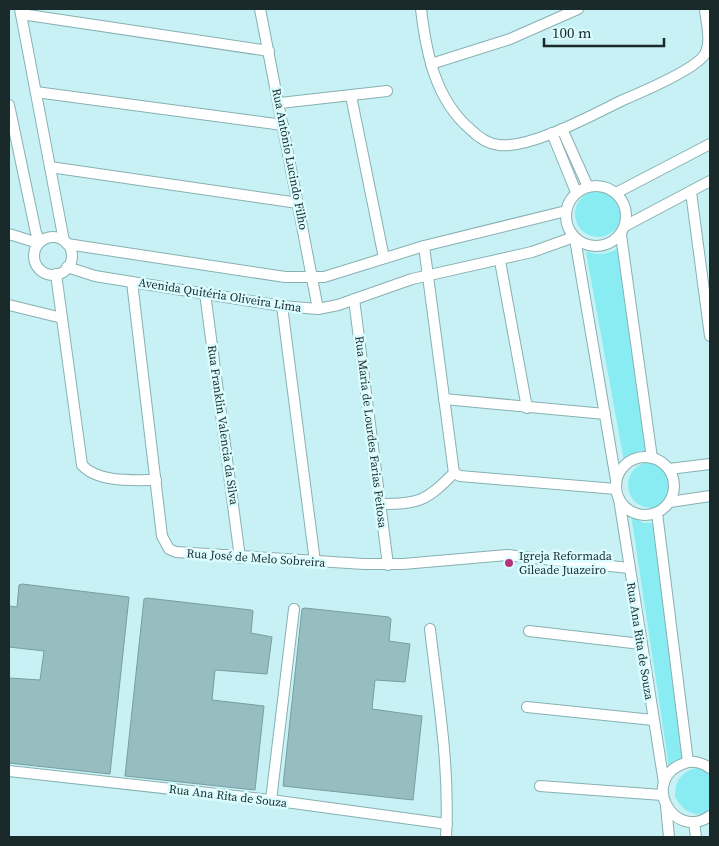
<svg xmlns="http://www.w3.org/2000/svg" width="719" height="846" viewBox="0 0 719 846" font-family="'Source Serif 4',serif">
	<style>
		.green { fill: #89ecf2 }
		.building { fill: #96bec1; stroke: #779ea1 }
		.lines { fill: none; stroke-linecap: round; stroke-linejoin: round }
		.minor-casing { stroke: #88b0b2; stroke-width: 12 }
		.minor { stroke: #fff; stroke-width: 10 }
		.poi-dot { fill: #b7347c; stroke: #dbfdff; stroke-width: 2 }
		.labels { text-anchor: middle; stroke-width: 5; stroke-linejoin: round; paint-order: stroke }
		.street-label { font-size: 12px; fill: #1a2a2b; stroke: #dbfdff }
		.poi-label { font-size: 12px; fill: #1a2a2b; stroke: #dbfdff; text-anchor: start }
	</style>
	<rect width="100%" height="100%" fill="#c7f1f4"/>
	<!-- green -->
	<g class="green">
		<circle cx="598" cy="214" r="23"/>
		<path d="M621 246 649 451H641L624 461 586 252C601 255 609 255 621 246Z"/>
		<circle cx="651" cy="485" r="23"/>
		<polygon points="631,514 643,523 655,523 685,757 669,767"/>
		<path d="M696 768 710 771V811C695 819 682 811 675 796 675 781 681 772 696 768Z"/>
	</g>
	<!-- building -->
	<g class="building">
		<polygon points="22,584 129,597 110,774 9,763 9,678 40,680 44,651 9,647 9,606 17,607 19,585"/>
		<polygon points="147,598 251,610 253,611 251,633 272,637 267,674 215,670 212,700 264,706 255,790 125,776 144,599"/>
		<polygon points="305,608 389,617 391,619 389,641 410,644 405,682 375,680 372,709 422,716 413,800 283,786 302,609"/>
	</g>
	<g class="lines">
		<defs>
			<g id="minor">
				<polyline points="20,9 64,241"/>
				<polyline points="260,9 318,309"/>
				<path d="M421 9C426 52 435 99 470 129 478 137 487 144 499 145 531 149 594 114 623 100 642 92 696 69 705 54 712 41 706 22 705 9"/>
				<polyline points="21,14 269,51"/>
				<polyline points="431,64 510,39 578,9"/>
				<polyline points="36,92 283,125"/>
				<polyline points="351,96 384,258"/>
				<polyline points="280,103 387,91"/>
				<polyline points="9,105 36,233 40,242"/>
				<polyline points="562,129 588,187"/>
				<polyline points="552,133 576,192"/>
				<polyline points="50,167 298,203"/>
				<circle cx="596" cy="216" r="30"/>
				<polyline points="691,192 710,336"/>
				<polyline points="616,193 710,144"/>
				<polyline points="625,226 710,181"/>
				<polyline points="9,234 38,243"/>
				<polyline points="621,235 652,458"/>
				<circle cx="53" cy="256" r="19"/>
				<polyline points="575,239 616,480"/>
				<polyline points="67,244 285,277 324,277 424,246 566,211"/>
				<polyline points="424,246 454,473"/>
				<polyline points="500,261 527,408"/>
				<polyline points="67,267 95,276 132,282 282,306 318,309 338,305 412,279 532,252 574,237"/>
				<path d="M56 274 82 465C98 483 134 480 156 480"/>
				<polyline points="132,282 162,536 169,549 176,552 364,564 403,564 507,555 629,568"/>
				<polyline points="205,293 240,558"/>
				<polyline points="354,299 388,565"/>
				<polyline points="9,305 62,318"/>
				<polyline points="282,306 315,562"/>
				<polyline points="444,399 605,414"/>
				<circle cx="645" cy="486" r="29"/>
				<polyline points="669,469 710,464"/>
				<polyline points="454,473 460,476 616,489"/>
				<polyline points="619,499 664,783"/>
				<polyline points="670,502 710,496"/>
				<path d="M380 504C420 504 426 501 454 473"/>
				<polyline points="657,513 688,762"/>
				<path d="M430 629C438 698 450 767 446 837"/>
				<polyline points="529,631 641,644"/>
				<polyline points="527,707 653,720"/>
				<path d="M710 768C703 763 693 760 685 763 639 778 673 842 710 816"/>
				<polyline points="9,771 271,800 447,824"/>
				<polyline points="540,786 662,795"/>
				<polyline points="271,800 294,609"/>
				<polyline points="666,806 669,837"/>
				<polyline points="694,822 696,837"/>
			</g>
		</defs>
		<!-- minor casing -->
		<use href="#minor" class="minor-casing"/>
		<!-- minor -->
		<use href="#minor" class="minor"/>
	</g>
	<!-- markers -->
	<circle class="poi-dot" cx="509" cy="563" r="5"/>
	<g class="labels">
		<!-- street labels -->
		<g class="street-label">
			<text transform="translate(290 159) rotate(79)" y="4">Rua Antônio Lucindo Filho</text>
			<text transform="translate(220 295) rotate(9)" y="4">Avenida Quitéria Oliveira Lima</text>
			<text transform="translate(223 425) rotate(82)" y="4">Rua Franklin Valencia da Silva</text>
			<text transform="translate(371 432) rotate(83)" y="4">Rua Maria de Lourdes Farias Feitosa</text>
			<text transform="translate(256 558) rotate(4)" y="4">Rua José de Melo Sobreira</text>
			<text transform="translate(640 641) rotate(81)" y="4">Rua Ana Rita de Souza</text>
			<text transform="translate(228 796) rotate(7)" y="4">Rua Ana Rita de Souza</text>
		</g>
		<!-- poi labels -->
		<g class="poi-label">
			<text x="519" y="560">Igreja Reformada<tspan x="519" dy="14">Gileade Juazeiro</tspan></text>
		</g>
	</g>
	<!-- border -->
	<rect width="719" height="846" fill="none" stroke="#1a2a2b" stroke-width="20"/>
	<!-- scale -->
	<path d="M544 38v8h120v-8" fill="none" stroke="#1a2a2b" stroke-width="2.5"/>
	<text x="552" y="38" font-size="15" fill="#1a2a2b" stroke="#dbfdff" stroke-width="4" paint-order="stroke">100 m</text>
</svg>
